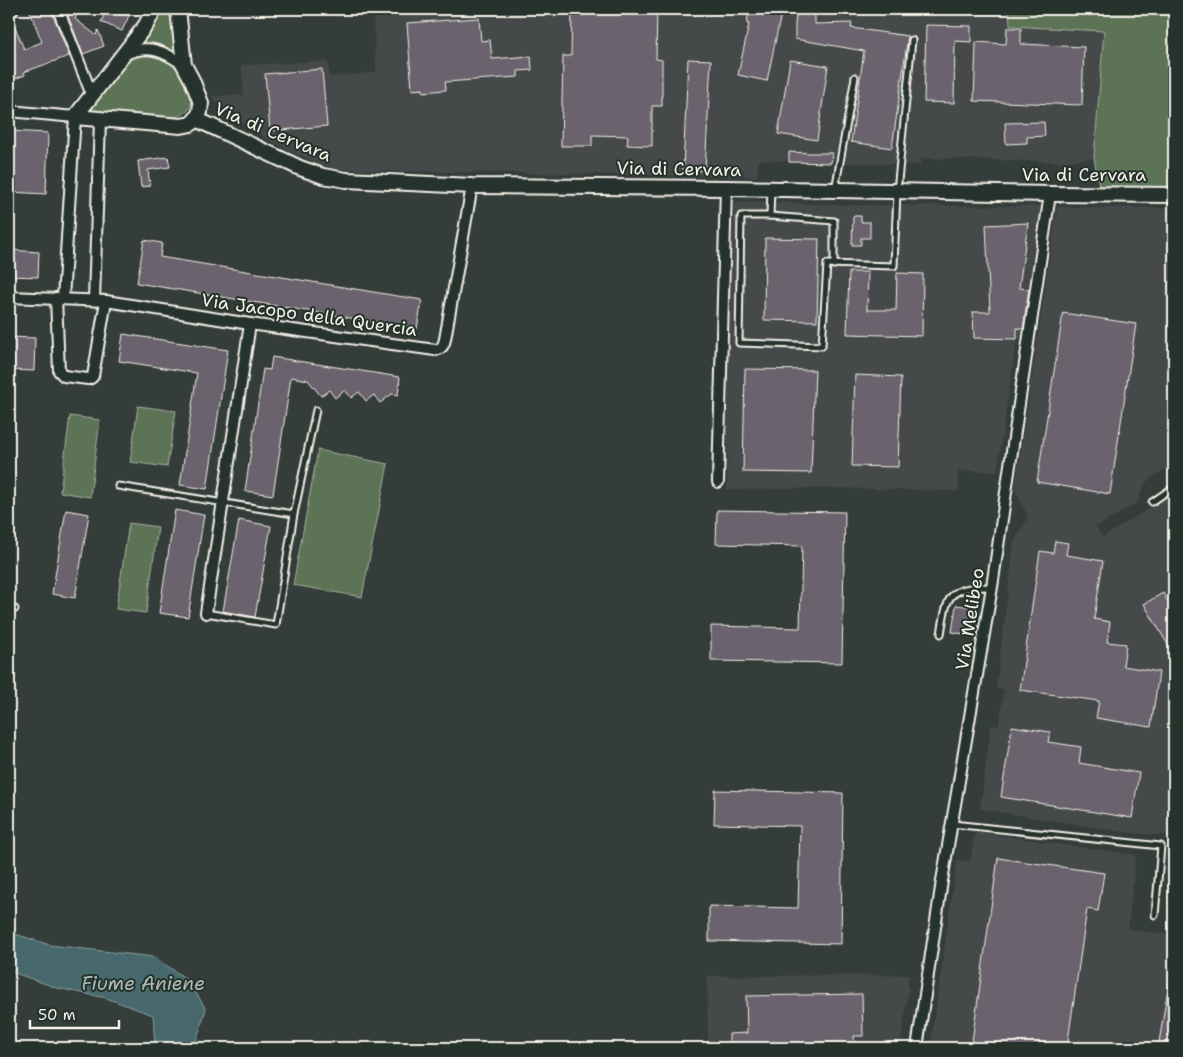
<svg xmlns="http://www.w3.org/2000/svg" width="1183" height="1057" viewBox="0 0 1183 1057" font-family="'Shantell Sans',sans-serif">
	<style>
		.built { fill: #44494a }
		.green { fill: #5d7357; stroke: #a8b2a0 }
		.water { fill: #46686c; stroke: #8c9f9e }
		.building { fill: #6a646e; stroke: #f4f1e8 }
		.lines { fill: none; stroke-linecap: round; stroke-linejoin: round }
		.lane-casing { stroke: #f4f1e8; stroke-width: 9 }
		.street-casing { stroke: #f4f1e8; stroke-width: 14 }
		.secondary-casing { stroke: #f4f1e8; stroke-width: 18 }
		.lane { stroke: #26332d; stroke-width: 5 }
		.street { stroke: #26332d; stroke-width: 10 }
		.secondary { stroke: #26332d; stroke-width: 14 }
		.labels { text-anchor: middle; stroke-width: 4; stroke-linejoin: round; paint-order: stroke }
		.street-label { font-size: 18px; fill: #f4f1e8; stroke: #26332d }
		.water-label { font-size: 19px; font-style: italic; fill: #aebab6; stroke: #26332d }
	</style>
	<rect width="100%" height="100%" fill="#343d3a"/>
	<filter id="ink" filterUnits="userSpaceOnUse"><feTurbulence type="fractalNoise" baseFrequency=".02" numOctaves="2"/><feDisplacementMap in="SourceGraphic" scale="10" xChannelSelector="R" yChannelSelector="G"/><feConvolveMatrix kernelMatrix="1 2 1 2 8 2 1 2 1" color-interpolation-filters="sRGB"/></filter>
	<g filter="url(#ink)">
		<!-- built -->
		<g class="built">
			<polygon points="373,9 1009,9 1010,26 1104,30 1094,158 1059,162 921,158 920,165 759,160 757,177 390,171 337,169 320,165 272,142 229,115 211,96 244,95 241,65 328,61 330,77 376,72"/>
			<polygon points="734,201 847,205 1043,206 1023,339 1017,339 997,471 958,471 959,491 827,488 727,490 728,355"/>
			<polygon points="1057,207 1173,208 1174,463 1146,482 1137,503 1096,527 1103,537 1174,493 1174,836 1130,833 980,809 991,725 999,726 1004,690 996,688 1014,542 1028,517 1015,489"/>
			<polygon points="975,832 1136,855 1128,929 1169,935 1174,899 1174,1048 930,1048 957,860 970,861"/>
			<polygon points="909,975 908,987 909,989 900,1048 708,1048 707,976"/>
		</g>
		<!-- green -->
		<g class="green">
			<polygon points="1009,9 1174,9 1174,187 1099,186 1094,158 1104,31 1010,26"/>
			<path d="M161 11C164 11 166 10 169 12 176 17 175 45 176 54 165 46 156 42 142 44L158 14Z"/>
			<path d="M145 55C156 57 169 59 177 68 181 72 183 77 186 81 194 98 196 112 175 117L89 112 125 65C131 60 136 57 145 55Z"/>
			<polygon points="138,406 176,411 167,467 130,462"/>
			<polygon points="70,416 100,420 90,497 60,492"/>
			<polygon points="318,450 388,464 362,597 293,585"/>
			<polygon points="129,523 158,527 146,613 116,609"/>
		</g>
		<!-- water -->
		<polygon class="water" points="9,932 50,945 154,957 188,980 206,1009 194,1048 155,1048 153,1015 106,998 57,988 9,971"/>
		<!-- building -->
		<g class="building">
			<polygon points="29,9 51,9 69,56 24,72 25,75 9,81 9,17 11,17 24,49 42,42"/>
			<polygon points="65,9 79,9 75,19 96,35 98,30 104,46 83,54"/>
			<polygon points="107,9 132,9 122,31 101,22"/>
			<polygon points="572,9 657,9 656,59 662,60 662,106 652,106 652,146 627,145 628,136 592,135 592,146 561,146 563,56 571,56"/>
			<polygon points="749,9 782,9 767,81 738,75 749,24 747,24"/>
			<polygon points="797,9 815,9 815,24 852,23 851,28 908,36 892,148 851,142 864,51 795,39 795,24"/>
			<polygon points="479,18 481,41 490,40 492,59 531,56 532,70 518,71 518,77 445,82 446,90 423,92 423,89 412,90 407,23"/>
			<polygon points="926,25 971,26 971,42 955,41 954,103 924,102"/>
			<polygon points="1007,28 1021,28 1021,44 1084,47 1082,105 974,101 976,42 1006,44"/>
			<polygon points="688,59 711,60 705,171 683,170"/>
			<polygon points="790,60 828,66 817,140 778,134"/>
			<polygon points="322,69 327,126 270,131 265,74"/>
			<polygon points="1044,122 1045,136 1027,137 1027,143 1006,144 1005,123"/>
			<polygon points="9,131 48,133 46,194 9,192"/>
			<polygon points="789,152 810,153 832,153 831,163 789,162"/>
			<polygon points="168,157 170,167 148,170 150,186 141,187 138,161"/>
			<polygon points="853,216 861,216 861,222 870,222 870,238 861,238 861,245 852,245"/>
			<polygon points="1028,223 1019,288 1029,289 1023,329 1017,328 1017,339 974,338 973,312 990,312 986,225"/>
			<polygon points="765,238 819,239 817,321 764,320"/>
			<polygon points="144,240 162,243 160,257 422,300 417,329 137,283"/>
			<polygon points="9,250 39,252 38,277 9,276"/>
			<polygon points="849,272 868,272 867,310 896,310 897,273 923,274 922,336 847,334"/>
			<polygon points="1063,313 1136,324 1110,494 1037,482"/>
			<polygon points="123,334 228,350 207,489 180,485 197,373 119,361"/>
			<polygon points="9,337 35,338 34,371 9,370"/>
			<polygon points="272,357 400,377 398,395 392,394 380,403 374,395 366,401 359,392 351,398 345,390 335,398 329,390 321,396 308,380 291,377 273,495 245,491 263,369 270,370"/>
			<polygon points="745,369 815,370 811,473 743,472"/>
			<polygon points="855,375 901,377 898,467 852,466"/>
			<polygon points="66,510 89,514 75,598 52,594"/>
			<polygon points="175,510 204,515 188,617 159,613"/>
			<polygon points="717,510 845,512 842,663 711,661 711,626 800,628 802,546 716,544"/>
			<polygon points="239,520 271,526 255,617 223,611"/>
			<polygon points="1055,541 1068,543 1066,555 1103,561 1094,619 1110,622 1107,642 1126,644 1123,666 1159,672 1151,727 1096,718 1099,701 1020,690 1040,551 1053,553"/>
			<polygon points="1163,593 1174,612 1174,655 1144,604"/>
			<polygon points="956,605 973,607 969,635 952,632"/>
			<polygon points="1012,726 1050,732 1048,742 1081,747 1079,763 1139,773 1132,818 1001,797"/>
			<polygon points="715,790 843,793 841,944 709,941 709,906 798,908 800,826 714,824"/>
			<polygon points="998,858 1104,873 1098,911 1087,909 1067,1048 971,1048"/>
			<polygon points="1169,982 1174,982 1174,1048 1158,1048"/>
			<polygon points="862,994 863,1036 854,1036 855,1048 729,1048 729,1034 747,1033 746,996"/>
		</g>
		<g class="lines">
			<defs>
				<g id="lane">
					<polyline points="771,189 770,216 741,216 739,343 822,346 827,264 894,266 897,191 912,40"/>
					<polyline points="835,190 855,77"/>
					<polyline points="770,216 834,221 834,265"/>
					<polyline points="118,486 294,514"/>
					<polyline points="1152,502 1174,487"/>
					<polyline points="9,609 15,609"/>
					<polyline points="206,613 276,625 294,514 316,410"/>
					<path d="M941 634C943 623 944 611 948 602 954 586 978 587 992 587"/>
					<polyline points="952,824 1161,846 1155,915"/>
				</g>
				<g id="street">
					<polyline points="58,9 92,95"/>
					<polyline points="9,10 13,9"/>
					<path d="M125 54C149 44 164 51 184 65"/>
					<polyline points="9,111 75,117 63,298"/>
					<path d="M9 297 106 301 250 324 435 350C442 349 444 345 445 339L472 186"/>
					<polyline points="56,298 59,371 64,376 88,379 91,378 93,376 106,301"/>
					<polyline points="94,300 100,120"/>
					<polyline points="718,482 726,188"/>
					<polyline points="206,613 250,324"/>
					<polyline points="917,1048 942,881 992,587 1050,194"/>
				</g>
				<g id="secondary">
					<polyline points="75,117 181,126 191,124 196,119 200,112 201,103 192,80 184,65 178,9"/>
					<polyline points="75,117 146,25 154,9"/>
					<polyline points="196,119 300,168 323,176 346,180 472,186 726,188 1050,194 1174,195"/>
				</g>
			</defs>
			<!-- lane casing -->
			<use href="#lane" class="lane-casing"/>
			<!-- street casing -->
			<use href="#street" class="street-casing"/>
			<!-- secondary casing -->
			<use href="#secondary" class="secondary-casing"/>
			<!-- lane -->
			<use href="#lane" class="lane"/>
			<!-- street -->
			<use href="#street" class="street"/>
			<!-- secondary -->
			<use href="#secondary" class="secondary"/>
		</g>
	</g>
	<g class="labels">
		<!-- street labels -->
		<g class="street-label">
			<text transform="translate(273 132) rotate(23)" y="6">Via di Cervara</text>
			<text transform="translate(679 169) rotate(1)" y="6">Via di Cervara</text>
			<text x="1084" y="181">Via di Cervara</text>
			<text transform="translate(309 315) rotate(8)" y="6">Via Jacopo della Quercia</text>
			<text transform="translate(970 619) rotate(-81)" y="6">Via Melibeo</text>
		</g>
		<!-- water labels -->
		<g class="water-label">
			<text x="143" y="990">Fiume Aniene</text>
		</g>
	</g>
	<!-- margin -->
	<rect width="1183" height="1057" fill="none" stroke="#26332d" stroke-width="30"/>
	<rect x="15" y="15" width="1153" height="1027" fill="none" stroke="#f4f1e8" stroke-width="2" filter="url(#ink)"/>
	<!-- scale -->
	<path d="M30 1020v8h89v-8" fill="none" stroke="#f4f1e8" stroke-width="2.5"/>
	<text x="38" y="1020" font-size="15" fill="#f4f1e8" stroke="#26332d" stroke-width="4" paint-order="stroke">50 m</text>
</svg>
